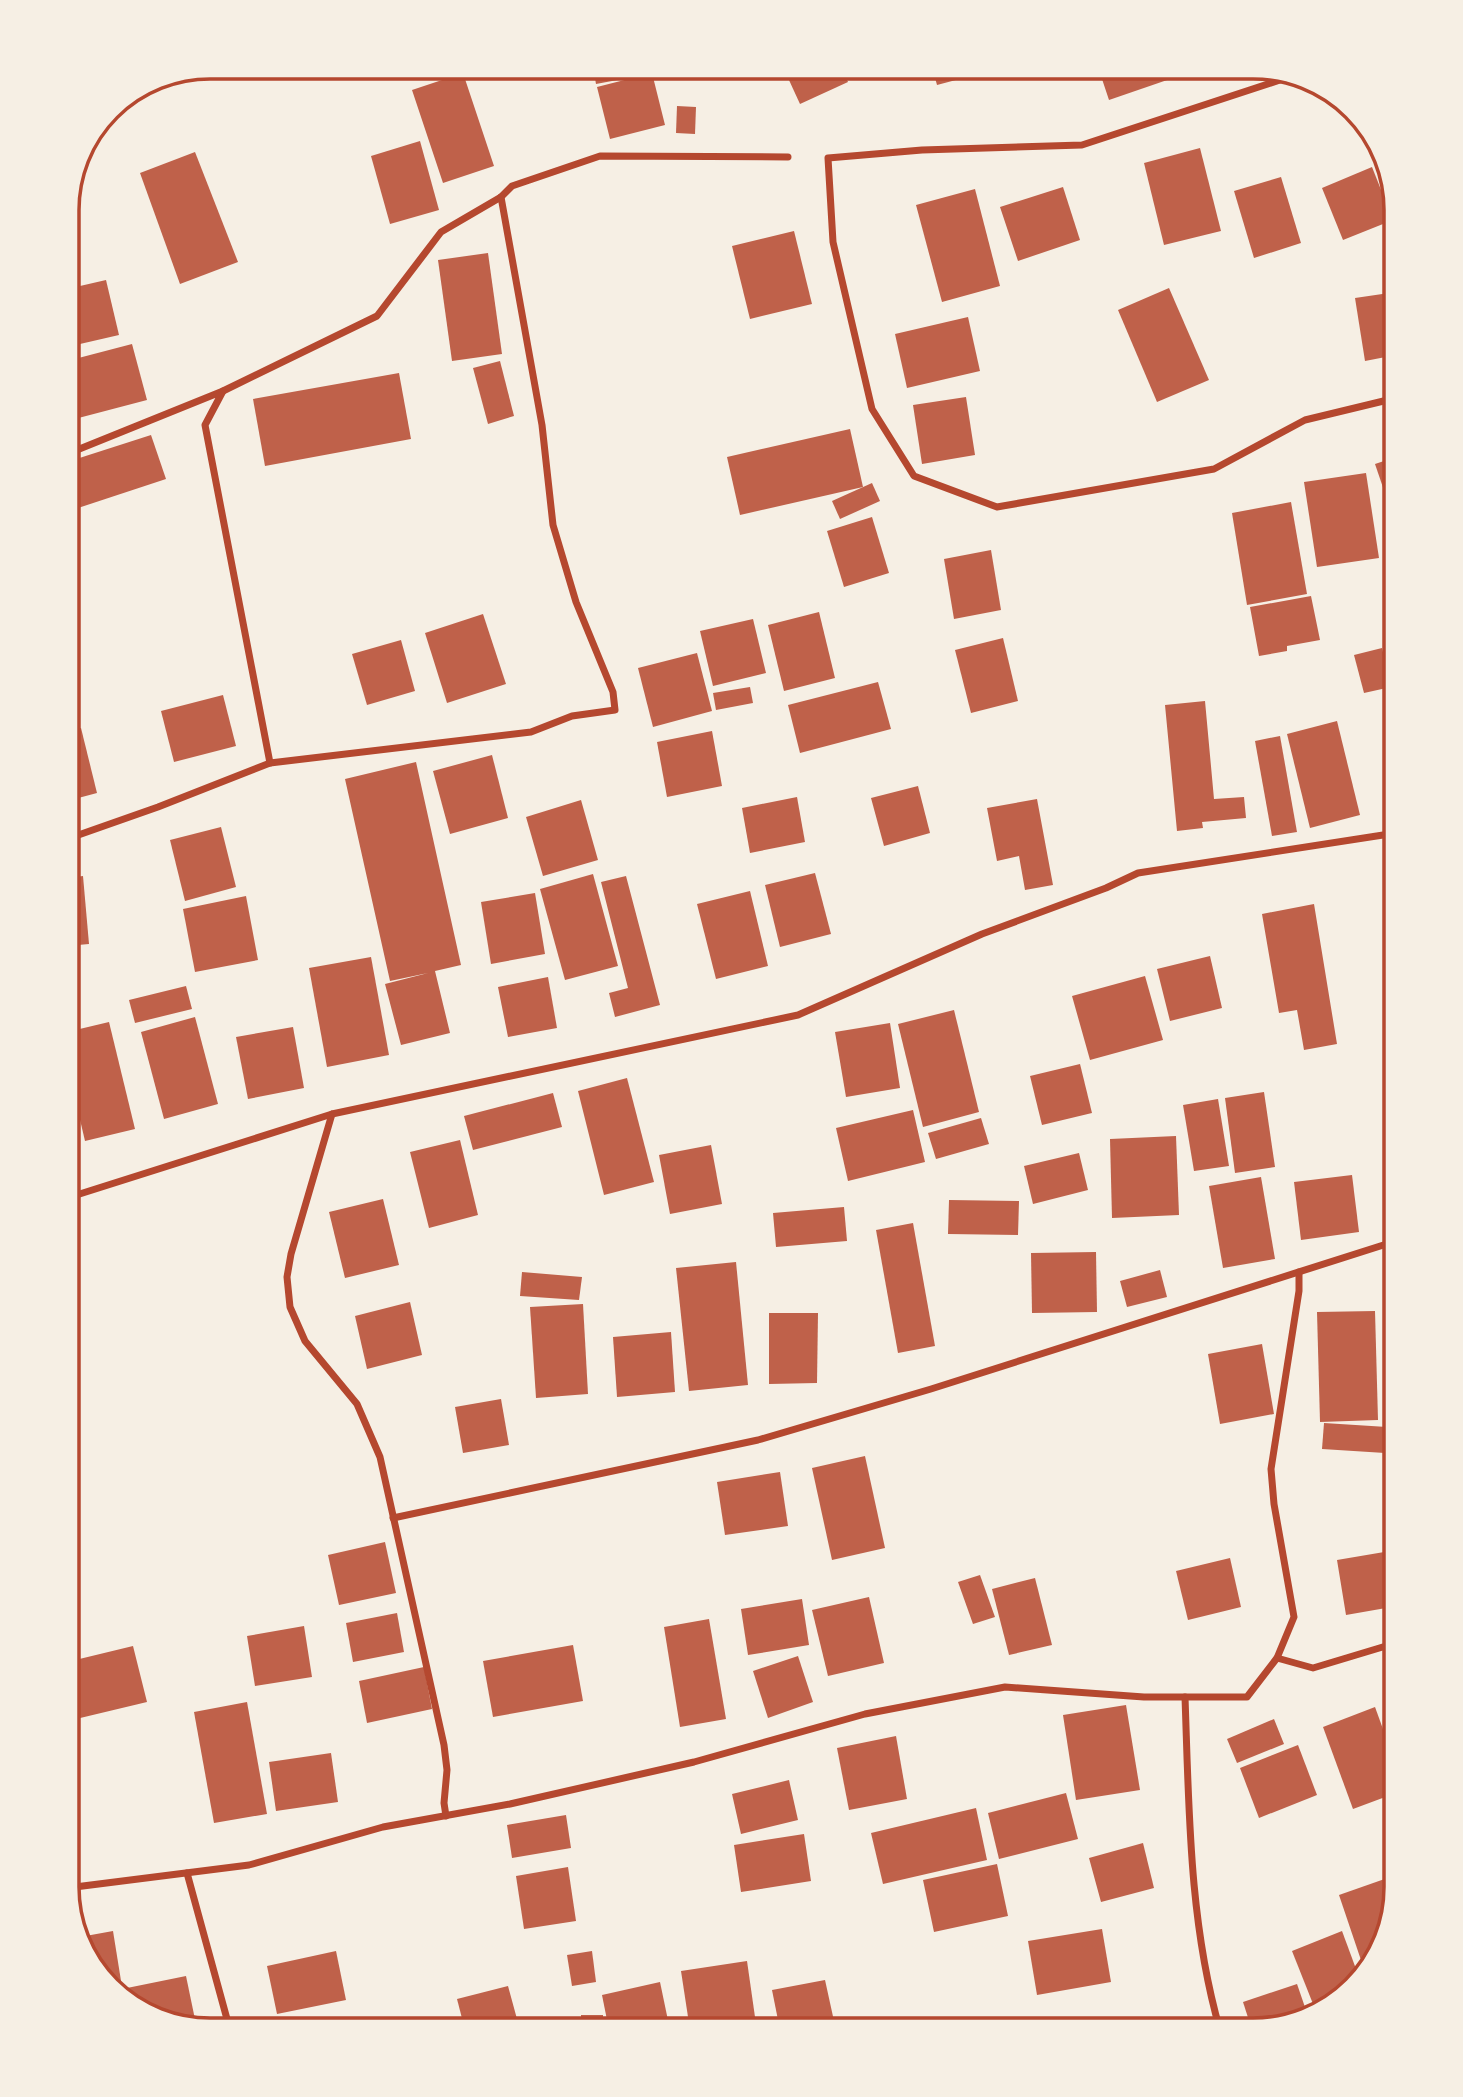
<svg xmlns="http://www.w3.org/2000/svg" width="1463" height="2097" viewBox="0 0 1463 2097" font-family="'PT Sans',sans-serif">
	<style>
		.building { fill: #bf614a }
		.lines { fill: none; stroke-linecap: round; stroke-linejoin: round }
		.minor { stroke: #b5482f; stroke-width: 7 }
		.rim { fill: none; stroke: #b5482f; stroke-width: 3.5 }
	</style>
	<rect width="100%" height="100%" fill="#f6efe4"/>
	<!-- building -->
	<g class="building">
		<polygon points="593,67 643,67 644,75 596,84"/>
		<polygon points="783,67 841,67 848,82 800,104"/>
		<polygon points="932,67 985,67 986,72 937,85"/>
		<polygon points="1098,67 1169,67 1173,78 1109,100"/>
		<polygon points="463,73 494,166 443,183 412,90"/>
		<polygon points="652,73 665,125 610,139 597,87"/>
		<polygon points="677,106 696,107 695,134 676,133"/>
		<polygon points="420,141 439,210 390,224 371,156"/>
		<polygon points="1200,148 1221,231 1164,245 1144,163"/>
		<polygon points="195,152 238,262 180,284 140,173"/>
		<polygon points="1372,167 1393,220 1343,240 1322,188"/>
		<polygon points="1281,177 1301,243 1254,258 1234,191"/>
		<polygon points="1063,187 1080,240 1018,261 1000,207"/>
		<polygon points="975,189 1000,286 942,302 916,205"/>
		<polygon points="794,231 812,304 750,319 732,246"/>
		<polygon points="488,253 502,354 452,361 438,260"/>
		<polygon points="106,280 119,335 67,347 67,289"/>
		<polygon points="1169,288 1209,380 1157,402 1118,310"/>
		<polygon points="1396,292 1396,355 1365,361 1355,298"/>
		<polygon points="968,317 980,371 907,388 895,334"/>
		<polygon points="132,344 147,400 67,421 67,361"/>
		<polygon points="500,361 514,416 488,424 473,368"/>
		<polygon points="399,373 411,439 265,466 253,399"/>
		<polygon points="966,397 975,455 922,464 913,405"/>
		<polygon points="850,429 863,487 740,515 727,457"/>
		<polygon points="151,435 166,479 75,509 67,481 67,462"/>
		<polygon points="1396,457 1396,512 1392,514 1375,464"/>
		<polygon points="1366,473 1379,558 1317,567 1304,482"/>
		<polygon points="872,483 880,501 840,519 832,501"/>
		<polygon points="1291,502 1307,594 1247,605 1232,513"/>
		<polygon points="872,517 889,573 844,587 827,531"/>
		<polygon points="991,550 1001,610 954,619 944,559"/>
		<polygon points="1311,596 1320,640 1287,646 1287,651 1259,656 1250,607"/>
		<polygon points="819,612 835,678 784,691 768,625"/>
		<polygon points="483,614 506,684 447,703 425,633"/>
		<polygon points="753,619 766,673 713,686 700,631"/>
		<polygon points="1003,638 1018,701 971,713 955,650"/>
		<polygon points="401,640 415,691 367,705 352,654"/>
		<polygon points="1382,648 1391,687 1364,693 1354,655"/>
		<polygon points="697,653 712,711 653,727 638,668"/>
		<polygon points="878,682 891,729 800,753 788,705"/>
		<polygon points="750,687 753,703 716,710 713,693"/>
		<polygon points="223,695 236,746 174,762 161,711"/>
		<polygon points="1205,701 1214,799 1244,797 1246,818 1202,822 1203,828 1177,831 1165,705"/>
		<polygon points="1337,721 1360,815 1310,828 1287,734"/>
		<polygon points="81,728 97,793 67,801 67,731"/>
		<polygon points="712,731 722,786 667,797 657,742"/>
		<polygon points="1280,736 1297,832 1272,836 1255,741"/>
		<polygon points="492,755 508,818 450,834 433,771"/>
		<polygon points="416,762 461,965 435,971 450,1033 401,1045 385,984 428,973 390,981 345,779"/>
		<polygon points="918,786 930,833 884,846 871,798"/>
		<polygon points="797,797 805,842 750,853 742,808"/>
		<polygon points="1037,799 1053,885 1025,890 1019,856 997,861 987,808"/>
		<polygon points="581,800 598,860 543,876 526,817"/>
		<polygon points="221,827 236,887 185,901 170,840"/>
		<polygon points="815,873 831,934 780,947 765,885"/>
		<polygon points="593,874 618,966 565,980 540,889"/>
		<polygon points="83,876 89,944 67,946 67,878"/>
		<polygon points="626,876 660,1005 615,1017 609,993 628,988 601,882"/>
		<polygon points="750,891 768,966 716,979 697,904"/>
		<polygon points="535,893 545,954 491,964 481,902"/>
		<polygon points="246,896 258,960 195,972 183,909"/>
		<polygon points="1314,904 1337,1044 1304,1050 1297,1010 1279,1013 1262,914"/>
		<polygon points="1210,956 1222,1008 1170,1021 1157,969"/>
		<polygon points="371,957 389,1055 327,1067 309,968"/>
		<polygon points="1145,976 1163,1040 1090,1060 1072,996"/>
		<polygon points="548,977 557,1028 508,1037 498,987"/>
		<polygon points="186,986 192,1009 135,1023 129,1000"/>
		<polygon points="954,1010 979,1112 923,1127 898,1024"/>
		<polygon points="195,1017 218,1104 164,1119 141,1032"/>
		<polygon points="109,1022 135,1129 85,1141 67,1064 67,1032"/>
		<polygon points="890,1023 900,1088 846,1097 835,1032"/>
		<polygon points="293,1027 304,1088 248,1099 236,1037"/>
		<polygon points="1080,1064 1092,1113 1042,1125 1030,1076"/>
		<polygon points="627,1078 654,1182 604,1195 578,1091"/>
		<polygon points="1264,1092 1275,1167 1235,1173 1225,1098"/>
		<polygon points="553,1093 562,1127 473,1150 464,1116"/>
		<polygon points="1218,1099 1229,1166 1194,1171 1183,1105"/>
		<polygon points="913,1110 925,1162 848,1181 836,1128"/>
		<polygon points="981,1118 989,1144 936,1159 928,1133"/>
		<polygon points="1176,1136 1179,1215 1112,1218 1110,1139"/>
		<polygon points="460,1140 478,1215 429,1228 410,1152"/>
		<polygon points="711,1145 722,1204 670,1214 659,1155"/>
		<polygon points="1079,1153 1088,1190 1033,1204 1024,1166"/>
		<polygon points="1352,1175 1359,1232 1301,1240 1294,1182"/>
		<polygon points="1261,1177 1275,1259 1223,1268 1209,1186"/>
		<polygon points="383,1199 399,1265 345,1278 329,1212"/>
		<polygon points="949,1200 1019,1201 1018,1235 948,1234"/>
		<polygon points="844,1207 847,1241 776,1247 773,1213"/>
		<polygon points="913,1223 935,1346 898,1353 876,1230"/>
		<polygon points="1096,1252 1097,1312 1032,1313 1031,1253"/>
		<polygon points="736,1262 748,1385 689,1391 676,1268"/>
		<polygon points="1160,1270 1167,1297 1127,1307 1120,1281"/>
		<polygon points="522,1272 582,1277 579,1300 520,1296"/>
		<polygon points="410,1302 422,1355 367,1369 355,1316"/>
		<polygon points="583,1304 588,1394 536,1398 530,1307"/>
		<polygon points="1375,1311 1378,1420 1320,1422 1317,1312"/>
		<polygon points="769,1313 818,1313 817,1383 769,1384"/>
		<polygon points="671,1332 675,1392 617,1397 613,1337"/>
		<polygon points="1262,1344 1274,1414 1220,1424 1208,1354"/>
		<polygon points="501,1399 509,1445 463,1453 455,1407"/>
		<polygon points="1324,1423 1387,1427 1385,1453 1322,1449"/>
		<polygon points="865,1456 885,1548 832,1560 812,1468"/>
		<polygon points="780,1472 788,1526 725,1535 717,1482"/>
		<polygon points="385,1542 396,1593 339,1605 328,1555"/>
		<polygon points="1396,1550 1396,1630 1390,1632 1386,1608 1346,1615 1337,1560"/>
		<polygon points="1230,1558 1241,1607 1188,1620 1176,1571"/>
		<polygon points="980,1575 995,1617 973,1624 958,1582"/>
		<polygon points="1035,1578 1052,1645 1009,1655 992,1589"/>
		<polygon points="869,1597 884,1663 828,1676 812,1610"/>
		<polygon points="802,1599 809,1645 748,1655 741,1609"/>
		<polygon points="397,1613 404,1652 353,1662 346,1623"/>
		<polygon points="709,1619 726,1719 680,1727 664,1627"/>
		<polygon points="304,1626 312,1677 255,1686 247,1636"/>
		<polygon points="573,1645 583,1701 493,1717 483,1661"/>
		<polygon points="133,1646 147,1702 76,1719 67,1678 67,1662"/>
		<polygon points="798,1656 813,1702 768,1718 753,1671"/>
		<polygon points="424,1667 432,1709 367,1723 359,1681"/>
		<polygon points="247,1702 267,1814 214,1823 194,1712"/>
		<polygon points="1126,1705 1140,1790 1076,1800 1063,1715"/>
		<polygon points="1375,1707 1396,1765 1396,1793 1353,1809 1323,1727"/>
		<polygon points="1274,1719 1284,1744 1237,1763 1227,1739"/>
		<polygon points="896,1736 907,1799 849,1810 837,1748"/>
		<polygon points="1298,1745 1317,1795 1259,1818 1240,1768"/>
		<polygon points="331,1753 338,1802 276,1811 269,1762"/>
		<polygon points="789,1780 798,1820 741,1834 732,1794"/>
		<polygon points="1066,1793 1078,1839 999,1859 988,1813"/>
		<polygon points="976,1808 987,1860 883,1884 871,1833"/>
		<polygon points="566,1815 571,1848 512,1858 507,1825"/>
		<polygon points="804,1834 811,1881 741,1892 734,1845"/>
		<polygon points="1143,1843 1154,1888 1101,1902 1089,1858"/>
		<polygon points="997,1864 1008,1916 934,1932 923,1880"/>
		<polygon points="568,1867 576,1921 524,1929 516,1876"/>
		<polygon points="1396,1875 1396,1888 1377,1959 1365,1972 1339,1895"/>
		<polygon points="1102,1929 1111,1982 1037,1995 1028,1941"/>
		<polygon points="113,1931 122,1987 113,1988 85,1959 80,1937"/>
		<polygon points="1342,1931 1359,1977 1325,2012 1317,2014 1292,1951"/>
		<polygon points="336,1951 346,2000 277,2014 267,1966"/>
		<polygon points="592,1951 596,1982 572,1986 567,1955"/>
		<polygon points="747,1961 756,2024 711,2030 690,2030 681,1971"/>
		<polygon points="186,1976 197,2029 131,2007 127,1988"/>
		<polygon points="825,1980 834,2021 780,2030 772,1990"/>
		<polygon points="660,1982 670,2030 609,2030 602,1995"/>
		<polygon points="1297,1984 1308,2016 1252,2030 1243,2002"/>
		<polygon points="508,1986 520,2030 465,2030 457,1999"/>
		<rect x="581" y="2015" width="22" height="15"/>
		<polygon points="394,2017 399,2030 356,2030"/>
	</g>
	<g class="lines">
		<!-- minor -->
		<g class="minor">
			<polyline points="1292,76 1082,145 922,150 828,158 833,242 872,409 914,476 997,507 1214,469 1305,420 1396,398"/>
			<polyline points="223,391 377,316 441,232 501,197 512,186 600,156 788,157"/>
			<polyline points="67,454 223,391 205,425 270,763"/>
			<polyline points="67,839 158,807 270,763 531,732 572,716 615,710 613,692 576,602 553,525 542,425 501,197"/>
			<polyline points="332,1114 291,1254 287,1277 290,1307 305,1341 357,1404 380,1457 444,1745 447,1770 444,1803 446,1816"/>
			<polyline points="67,1198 332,1114 798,1015 982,934 1106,888 1138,873 1396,833"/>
			<polyline points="393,1518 758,1440 931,1389 1396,1241"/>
			<polyline points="1277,1658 1313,1668 1396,1643"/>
			<path d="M1185 1697C1189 1808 1189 1923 1220 2030"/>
			<polyline points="187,1873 230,2030"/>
			<polyline points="67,1888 249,1865 383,1827 510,1804 694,1762 865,1714 1005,1687 1144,1697 1247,1697 1277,1658 1294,1617 1274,1504 1271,1469 1299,1291 1299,1272"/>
		</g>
	</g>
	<!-- crop -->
	<path d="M0 0H1463V2097H0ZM210 79H1253A131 131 0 0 1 1384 210V1887A131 131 0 0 1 1253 2018H210A131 131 0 0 1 79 1887V210A131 131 0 0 1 210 79Z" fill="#f6efe4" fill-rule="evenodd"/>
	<path class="rim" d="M210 79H1253A131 131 0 0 1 1384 210V1887A131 131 0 0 1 1253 2018H210A131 131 0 0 1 79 1887V210A131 131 0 0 1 210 79Z"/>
</svg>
